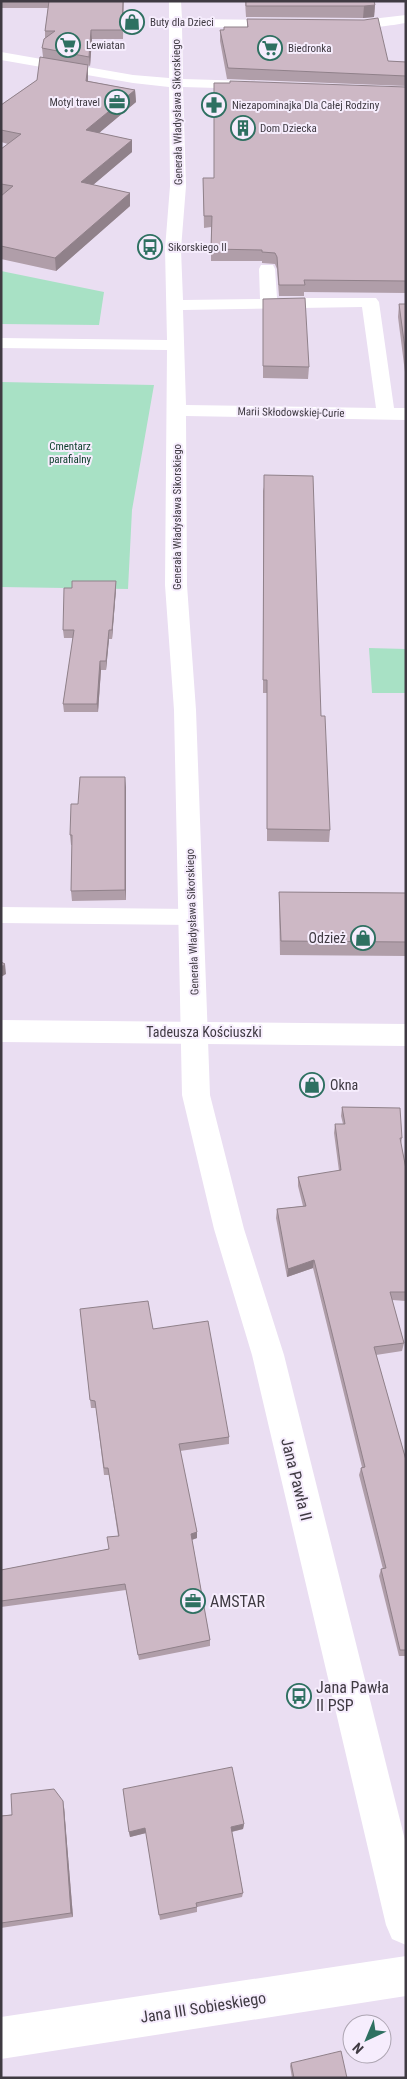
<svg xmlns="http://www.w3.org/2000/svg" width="407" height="2079" viewBox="0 0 407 2079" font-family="'Roboto Condensed',sans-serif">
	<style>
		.green { fill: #a8e1c5 }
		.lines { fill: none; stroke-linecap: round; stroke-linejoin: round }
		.service { fill: #fff; fill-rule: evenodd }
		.minor { fill: #fff; fill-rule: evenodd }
		.secondary { fill: #fff; fill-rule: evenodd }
		.wall { fill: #b09ea9 }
		.shaded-wall { fill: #90818a }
		.building { fill: #cdb8c5; stroke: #90818a }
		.labels { text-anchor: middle; stroke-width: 4; stroke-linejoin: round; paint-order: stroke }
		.far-poi-label { font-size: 11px; fill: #3f3a42; stroke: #f6edfd; text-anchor: start }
		.far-street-label { font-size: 11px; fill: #3f3a42; stroke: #f6edfd }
		.far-park-label { font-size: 11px; fill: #0a3c29; stroke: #f6edfd }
		.poi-label { font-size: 14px; fill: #3f3a42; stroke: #f6edfd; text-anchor: end }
		.street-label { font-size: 14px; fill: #3f3a42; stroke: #f6edfd }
		.near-street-label { font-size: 16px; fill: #3f3a42; stroke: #f6edfd }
		.near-poi-label { font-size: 16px; fill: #3f3a42; stroke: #f6edfd; text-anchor: start }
	</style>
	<rect width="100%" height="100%" fill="#eadef2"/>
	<!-- green -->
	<g class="green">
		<polygon points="1,271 104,292 99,325 1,324"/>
		<polygon points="1,382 154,385 132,510 128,589 1,587"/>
		<polygon points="369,648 406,649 406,693 372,693"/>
	</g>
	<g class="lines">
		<!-- service -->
		<polygon class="service" points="1,907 192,909 199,912 203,917 199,922 192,925 1,923"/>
		<!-- minor -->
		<g class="minor">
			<path d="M169 1H181L182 19 284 20 291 24 284 28 182 27 183 79 250 81 257 85 250 89 183 87 186 186 181 249 183 300 260 299 259 269 261 265H273L275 269 277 298H376L379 302 394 408H406V420L186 416 187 585 196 710 210 1095 244 1229 284 1355 406 1844V1945L392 1939 386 1925 252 1355 214 1229 182 1095 174 710 165 585 167 350 1 348V338L167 340 165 249 170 186 169 87 133 83 1 60V52L133 75 169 78ZM362 307 376 408 186 405 183 310Z"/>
			<path d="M406 15V23C392 25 344 34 335 24L342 20H363Z"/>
			<polygon points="406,1956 406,1996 1,2059 1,2017"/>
		</g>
		<!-- secondary -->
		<polygon class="secondary" points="1,1020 406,1024 406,1046 1,1042"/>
	</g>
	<!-- wall -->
	<g class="wall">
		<polygon points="1,1 124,1 123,39 92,39 90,66 88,65 88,81 135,90 136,102 99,133 132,140 132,152 93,185 130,193 130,206 56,271 1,259 1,149 8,144 1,142 1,105 37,80 43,57 42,48 45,38 45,31 48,8 1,8"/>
		<polygon points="245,1 374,1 375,5 374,17 363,18 246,17"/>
		<polygon points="247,19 388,61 406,62 406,86 227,79 220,41 220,30 247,27"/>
		<polygon points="406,87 406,293 304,292 304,296 279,296 277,269 275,264 262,263 262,261 211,261 211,227 204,228 203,178 214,178"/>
		<polygon points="263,299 309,367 308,379 263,378"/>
		<polygon points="399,304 406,304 406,380 398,317"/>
		<polygon points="263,487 321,716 330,830 329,842 267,841 267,693 263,693"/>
		<polygon points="116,581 116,589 112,639 109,639 106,670 101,670 98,712 64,712 63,704 73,638 64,638 63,630 72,588"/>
		<polygon points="126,787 126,900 72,901 71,891 72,845 71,845 70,835 78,804"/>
		<polygon points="279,892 406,893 406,956 280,955 279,906"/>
		<polygon points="342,1107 402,1138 401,1144 406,1169 406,1301 392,1300 404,1343 402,1351 376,1355 406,1460 406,1656 399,1656 379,1576 381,1569 383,1569 359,1475 361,1468 362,1467 313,1268 287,1277 276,1218 277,1209 303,1206 298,1186 298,1177 339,1171 334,1133 335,1124 343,1124 341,1116"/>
		<polygon points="80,1309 153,1329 229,1437 229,1444 180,1451 197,1532 197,1538 192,1540 210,1640 210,1646 139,1660 126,1590 1,1607 1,1570 109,1549 118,1536 109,1475 104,1475 96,1408 91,1408"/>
		<polygon points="123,1789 244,1824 243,1829 232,1832 243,1893 242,1897 197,1907 197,1912 160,1920 146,1833 130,1837"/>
		<polygon points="64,1807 73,1917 1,1928 1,1816"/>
		<polygon points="291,2063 347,2078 292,2078 290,2066"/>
	</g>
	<!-- shaded-wall -->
	<g class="shaded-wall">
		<polygon points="375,5 374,17 363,18 364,6"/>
		<polygon points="91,30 92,39 90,66 89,57"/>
		<polygon points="88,65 88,77 87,93 86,81"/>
		<polygon points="135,90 136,102 87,143 86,130"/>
		<polygon points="132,140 132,152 81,195 81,182"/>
		<polygon points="130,193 130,206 56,271 55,258"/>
		<polygon points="116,581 116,589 112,639 112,630"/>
		<polygon points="109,630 109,639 106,670 106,661"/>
		<polygon points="100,661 101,670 98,712 97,704"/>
		<polygon points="125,777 126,787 126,900 125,890"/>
		<polygon points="5,964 6,974 1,977 1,967"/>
		<polygon points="314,1260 313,1268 287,1277 288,1269"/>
		<polygon points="197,1532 197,1538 191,1540 191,1534"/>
		<polygon points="63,1801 64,1807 73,1917 71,1913"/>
		<polygon points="244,1824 243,1829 230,1832 231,1827"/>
		<polygon points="145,1828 146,1833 130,1837 129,1832"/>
	</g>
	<!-- building -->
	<g class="building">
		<polygon points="49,1 123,1 122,30 91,30 89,57 42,48 44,39 55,31 45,31"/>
		<polygon points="246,1 374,1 375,5 364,6 246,6"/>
		<polygon points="378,18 388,61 406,62 406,76 228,68 220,30 224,30 224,27 248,27 247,19 364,20"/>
		<polygon points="40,57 88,65 86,81 135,90 86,130 132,140 81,182 130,193 55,258 1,246 1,196 13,186 1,184 1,149 21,134 1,130 1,105 37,80"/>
		<polygon points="230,81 406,87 406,281 304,280 305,285 279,285 277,257 275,253 262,252 262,250 211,249 212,216 204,216 203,178 214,178 214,83 230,83"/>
		<polygon points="305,298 309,367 263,366 263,299"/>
		<polygon points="399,304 406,304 406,356"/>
		<polygon points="264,475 313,476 321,716 325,716 330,830 267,829 267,680 263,680"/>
		<polygon points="72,581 116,581 112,630 109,630 106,661 100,661 97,704 63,704 74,630 63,630 64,588 72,588"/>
		<polygon points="80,777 125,777 125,890 71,891 72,835 70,835 71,804 78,804"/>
		<polygon points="279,892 406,893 406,942 281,941"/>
		<polygon points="1,962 5,964 1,967"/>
		<polygon points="342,1107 400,1108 402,1138 400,1138 406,1169 406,1292 390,1292 404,1343 374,1347 406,1460 406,1650 400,1650 381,1569 386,1568 361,1468 365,1467 314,1260 288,1269 277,1209 306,1206 298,1177 341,1170 335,1124 345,1124"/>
		<polygon points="148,1301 153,1329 208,1321 229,1437 179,1444 197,1532 191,1534 210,1640 138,1655 125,1584 1,1601 1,1570 109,1549 107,1537 119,1536 108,1468 104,1468 95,1401 90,1400 80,1309"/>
		<polygon points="232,1767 244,1824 231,1827 243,1893 196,1903 197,1907 159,1915 145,1828 129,1832 123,1789"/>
		<polygon points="54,1789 63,1801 71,1913 1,1923 1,1816 12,1815 11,1794"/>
		<polygon points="341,2051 347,2078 294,2078 291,2063"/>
	</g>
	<!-- icons -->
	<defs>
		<symbol id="shop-ring" viewBox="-11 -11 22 22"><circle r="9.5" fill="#f6edfd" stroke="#2e7061" stroke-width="1.5"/><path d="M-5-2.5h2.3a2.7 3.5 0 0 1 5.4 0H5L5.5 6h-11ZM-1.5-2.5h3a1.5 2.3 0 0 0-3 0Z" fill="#2e7061"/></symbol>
		<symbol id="supermarket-ring" viewBox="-11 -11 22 22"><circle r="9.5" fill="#f6edfd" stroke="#2e7061" stroke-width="1.5"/><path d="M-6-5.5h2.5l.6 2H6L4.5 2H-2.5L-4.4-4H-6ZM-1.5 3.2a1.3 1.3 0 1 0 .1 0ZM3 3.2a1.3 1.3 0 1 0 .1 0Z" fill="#2e7061"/></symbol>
		<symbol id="office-ring" viewBox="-11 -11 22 22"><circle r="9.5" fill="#f6edfd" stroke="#2e7061" stroke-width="1.5"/><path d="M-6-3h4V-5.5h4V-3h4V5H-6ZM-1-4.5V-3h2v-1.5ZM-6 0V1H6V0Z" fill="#2e7061"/></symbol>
		<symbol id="pharmacy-ring" viewBox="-11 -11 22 22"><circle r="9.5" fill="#f6edfd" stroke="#2e7061" stroke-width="1.5"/><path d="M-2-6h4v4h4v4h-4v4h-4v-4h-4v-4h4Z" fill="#2e7061"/></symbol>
		<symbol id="building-ring" viewBox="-11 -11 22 22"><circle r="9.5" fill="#f6edfd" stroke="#2e7061" stroke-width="1.5"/><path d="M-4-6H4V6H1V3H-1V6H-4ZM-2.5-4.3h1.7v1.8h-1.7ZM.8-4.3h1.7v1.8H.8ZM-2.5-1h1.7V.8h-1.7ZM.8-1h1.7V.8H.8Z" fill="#2e7061"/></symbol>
		<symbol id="bus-ring" viewBox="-11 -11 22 22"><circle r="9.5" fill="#f6edfd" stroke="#2e7061" stroke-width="1.5"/><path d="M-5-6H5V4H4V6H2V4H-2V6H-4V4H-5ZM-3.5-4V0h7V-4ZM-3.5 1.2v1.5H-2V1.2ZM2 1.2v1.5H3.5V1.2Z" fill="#2e7061"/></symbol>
	</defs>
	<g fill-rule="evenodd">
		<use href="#shop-ring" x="118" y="8" width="28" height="28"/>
		<use href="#supermarket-ring" x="54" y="31" width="28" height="28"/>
		<use href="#supermarket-ring" x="256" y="34" width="28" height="28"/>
		<use href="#office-ring" x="103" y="88" width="28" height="28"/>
		<use href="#pharmacy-ring" x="200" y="91" width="28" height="28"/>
		<use href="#building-ring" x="229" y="114" width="28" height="28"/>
		<use href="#bus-ring" x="136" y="233" width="28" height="28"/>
		<use href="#shop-ring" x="349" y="924" width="28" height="28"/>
		<use href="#shop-ring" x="298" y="1071" width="28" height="28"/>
		<use href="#office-ring" x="179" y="1587" width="28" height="28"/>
		<use href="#bus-ring" x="285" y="1682" width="28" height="28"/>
	</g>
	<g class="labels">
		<!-- far-poi labels -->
		<g class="far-poi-label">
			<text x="150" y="26">Buty dla Dzieci</text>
			<text x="86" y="49">Lewiatan</text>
			<text x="288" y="52">Biedronka</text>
			<text x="100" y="106" text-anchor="end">Motyl travel</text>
			<text x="232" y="109">Niezapominajka Dla Całej Rodziny</text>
			<text x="260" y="132">Dom Dziecka</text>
			<text x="168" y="251">Sikorskiego II</text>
		</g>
		<!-- far-street labels -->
		<g class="far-street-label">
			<text transform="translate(177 112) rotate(-91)" y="4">Generała Władysława Sikorskiego</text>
			<text transform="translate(291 412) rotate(1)" y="4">Marii Skłodowskiej-Curie</text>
			<text transform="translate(177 517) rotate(-90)" y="4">Generała Władysława Sikorskiego</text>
			<text transform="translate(192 922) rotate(-92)" y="4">Generała Władysława Sikorskiego</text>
		</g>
		<!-- far-park labels -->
		<g class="far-park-label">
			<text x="70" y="450">Cmentarz<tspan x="70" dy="13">parafialny</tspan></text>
		</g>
		<!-- poi labels -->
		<g class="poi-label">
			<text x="346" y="943">Odzież</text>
			<text x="330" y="1090" text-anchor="start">Okna</text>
		</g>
		<!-- street labels -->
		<g class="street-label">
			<text x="204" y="1037">Tadeusza Kościuszki</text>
		</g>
		<!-- near-street labels -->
		<g class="near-street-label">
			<text transform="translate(297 1479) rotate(76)" y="6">Jana Pawła II</text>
			<text transform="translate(203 2007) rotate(-9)" y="6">Jana III Sobieskiego</text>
		</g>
		<!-- near-poi labels -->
		<g class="near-poi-label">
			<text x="210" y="1607">AMSTAR</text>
			<text x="316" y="1693">Jana Pawła<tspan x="316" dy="18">II PSP</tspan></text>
		</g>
	</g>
	<!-- border -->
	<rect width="407" height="2079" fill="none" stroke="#3f3a42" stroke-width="5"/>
	<!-- north arrow -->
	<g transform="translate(367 2039) rotate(224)"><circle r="24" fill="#f6edfd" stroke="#ada5b2"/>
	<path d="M0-4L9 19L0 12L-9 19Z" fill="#2e7061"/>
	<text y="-8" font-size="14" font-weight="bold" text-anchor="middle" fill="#3f3a42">N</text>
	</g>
</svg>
